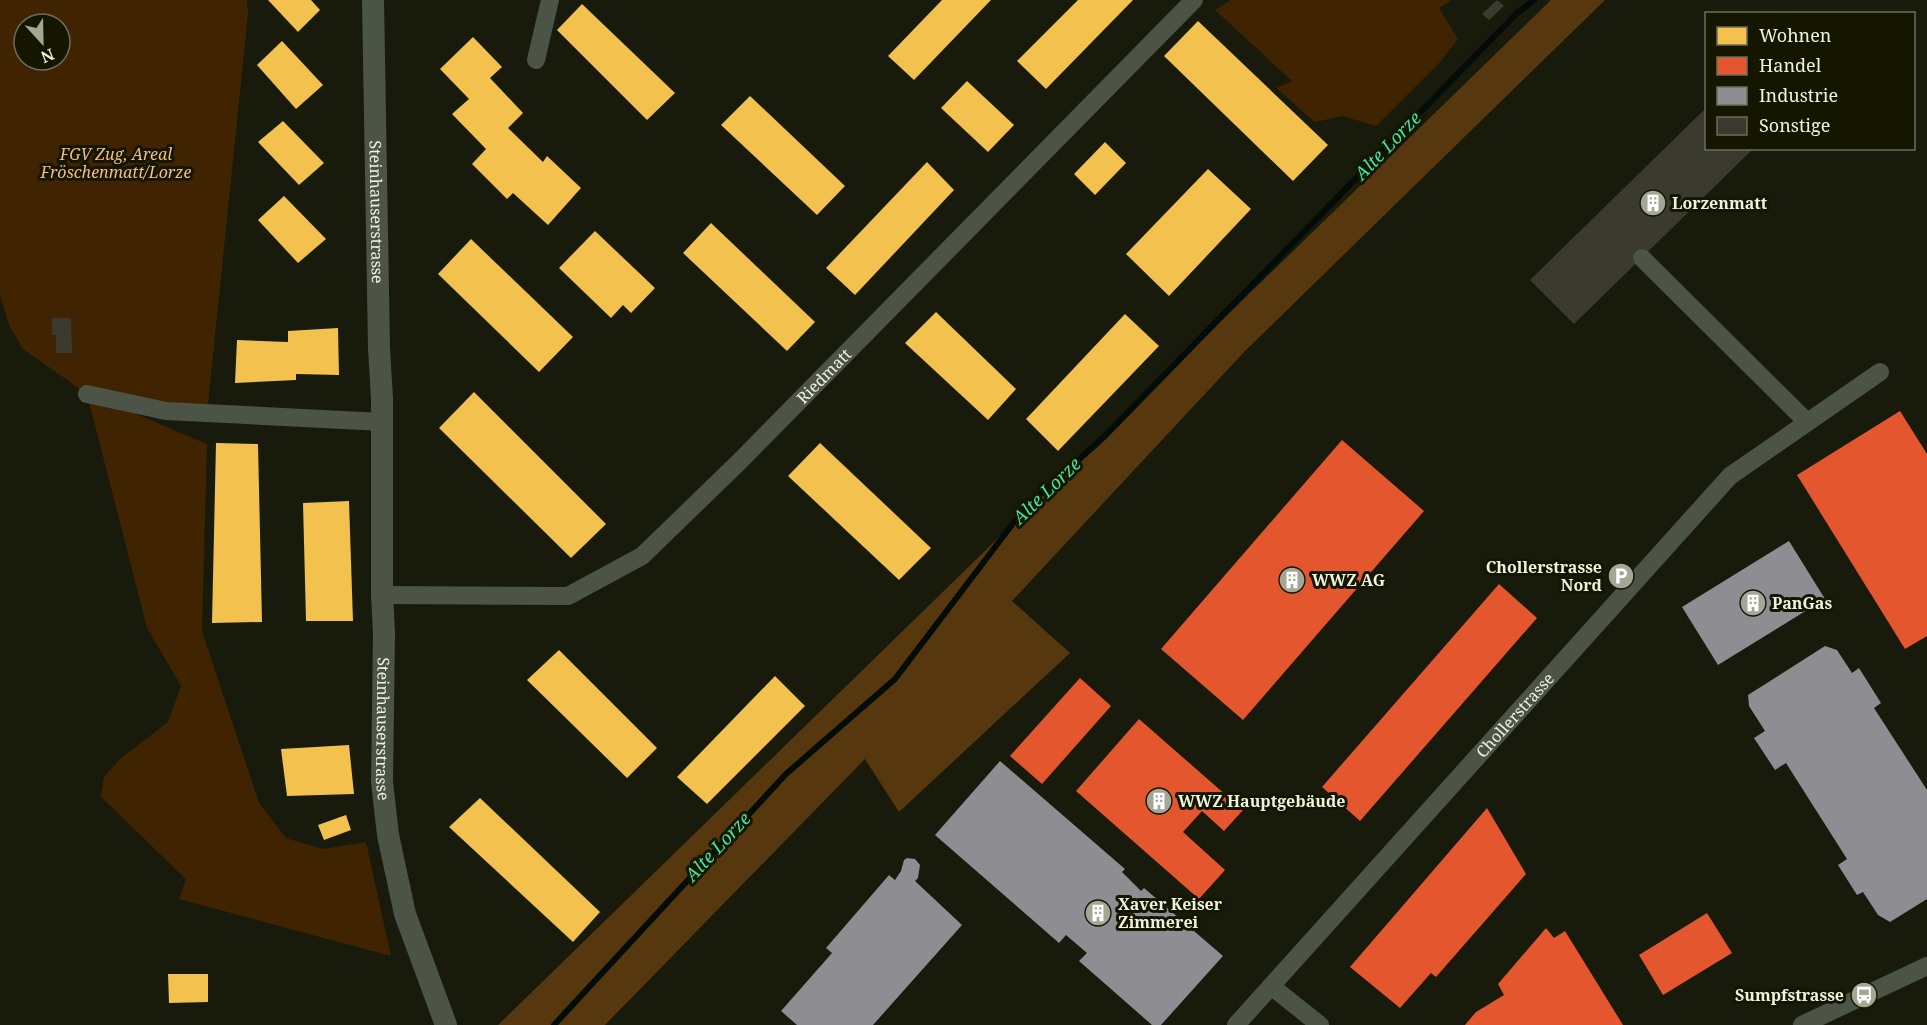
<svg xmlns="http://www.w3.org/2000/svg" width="1927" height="1025" viewBox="0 0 1927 1025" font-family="'Noto Serif',serif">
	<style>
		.green { fill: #402401; fill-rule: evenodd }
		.forest { fill: #56370e }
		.homes { fill: #f2c14e }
		.shops { fill: #e4572e }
		.industry { fill: #8d8d92 }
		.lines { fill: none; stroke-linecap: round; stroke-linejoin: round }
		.stream { stroke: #030c06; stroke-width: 6 }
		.building { fill: #3b3a2e }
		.minor { stroke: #4c5447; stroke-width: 18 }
		.tertiary { stroke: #4c5447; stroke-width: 22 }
		.labels { text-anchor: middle; stroke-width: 6; stroke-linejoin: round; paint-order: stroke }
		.park-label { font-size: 16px; font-style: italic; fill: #f3bc85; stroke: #141600 }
		.poi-label { font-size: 16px; font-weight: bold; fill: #eff2e1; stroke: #141600; text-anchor: start }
		.street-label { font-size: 16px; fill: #eff2e1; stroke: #141600 }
		.water-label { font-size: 18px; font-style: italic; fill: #42e4a6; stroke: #141600 }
	</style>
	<rect width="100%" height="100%" fill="#181a0b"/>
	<!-- green -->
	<g class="green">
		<path d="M0 0H247L248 14 207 414 91 395 207 444 202 631 259 803 286 838 323 849 366 842 391 956 179 899 186 879 101 797 104 777 119 760 168 722 181 686 147 628 87 394 23 349 9 325 0 295ZM24 24H60V60H24Z"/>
		<polygon points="1230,0 1452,0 1439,8 1458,39 1440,62 1376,126 1343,116 1315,122 1276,88 1292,81 1215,10"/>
	</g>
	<!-- forest -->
	<polygon class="forest" points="1551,0 1605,0 1245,351 1012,601 1070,653 899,812 865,759 605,1025 498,1025"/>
	<!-- homes -->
	<g class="homes">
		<polygon points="268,0 311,0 320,10 298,32"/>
		<polygon points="942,0 991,0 914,80 888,56"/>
		<polygon points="1078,0 1133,0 1046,89 1017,61"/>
		<polygon points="582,4 675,93 647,120 557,30"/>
		<polygon points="1198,21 1328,145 1293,181 1164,56"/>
		<polygon points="473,37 502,67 490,78 523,113 508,128 543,162 547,156 581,188 548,225 513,193 507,199 472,164 486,149 452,114 469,99 440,69"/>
		<polygon points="282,41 323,85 296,109 257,65"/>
		<polygon points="967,81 1014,125 988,152 941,108"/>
		<polygon points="750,96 845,186 817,215 721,125"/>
		<polygon points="283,121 324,163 299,185 258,142"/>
		<polygon points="1105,142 1126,163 1095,195 1074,174"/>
		<polygon points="927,162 954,190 855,295 826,268"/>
		<polygon points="1208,169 1251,209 1169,296 1126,254"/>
		<polygon points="284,196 326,239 298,263 258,220"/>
		<polygon points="711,223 815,322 787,351 683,253"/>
		<polygon points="595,231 655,288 631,313 623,305 611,318 559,268"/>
		<polygon points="471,239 573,337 539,372 438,274"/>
		<polygon points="936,312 1016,389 988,420 905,343"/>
		<polygon points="1125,314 1159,346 1058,451 1026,419"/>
		<polygon points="338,328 339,375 296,374 296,380 235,383 237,340 288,342 288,331"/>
		<polygon points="474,392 606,524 571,558 439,428"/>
		<polygon points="216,443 258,444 262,622 212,623"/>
		<polygon points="820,443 931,548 899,580 788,476"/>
		<polygon points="349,501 353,621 306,621 303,503"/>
		<polygon points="559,650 657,748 627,778 527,680"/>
		<polygon points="775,676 805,706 707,804 677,777"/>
		<polygon points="349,745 354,794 287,796 281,749"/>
		<polygon points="480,798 600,912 573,942 449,827"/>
		<polygon points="346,815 351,830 324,840 318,825"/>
		<polygon points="168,974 208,974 208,1002 169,1003"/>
	</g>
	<!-- shops -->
	<g class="shops">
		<polygon points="1900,411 1927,454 1927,636 1905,649 1797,475"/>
		<polygon points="1342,440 1424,511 1243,720 1161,649"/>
		<polygon points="1499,584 1537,618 1360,821 1322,787"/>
		<polygon points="1080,678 1111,706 1042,784 1010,756"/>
		<polygon points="1139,719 1243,810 1224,831 1202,811 1183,832 1225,870 1199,899 1076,791"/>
		<polygon points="1487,808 1526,874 1436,977 1431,973 1400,1008 1350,967"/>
		<polygon points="1707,913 1732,953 1663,995 1639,955"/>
		<polygon points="1546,928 1554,938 1565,931 1623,1025 1465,1025 1476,1012 1504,995 1498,984"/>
	</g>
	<!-- industry -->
	<g class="industry">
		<polygon points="1789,541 1825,599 1718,665 1682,607"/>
		<polygon points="1825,646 1837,650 1852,673 1859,668 1881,703 1874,708 1927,790 1927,899 1890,922 1878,915 1863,892 1857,895 1838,865 1847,859 1786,763 1775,770 1754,738 1765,731 1749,706 1748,695"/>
		<polygon points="1000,761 1125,869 1122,872 1141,891 1144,888 1223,956 1161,1025 1152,1025 1079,961 1087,953 1066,935 1059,943 935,835"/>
		<polygon points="907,858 915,859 920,865 918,878 915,881 962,925 873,1025 797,1025 781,1011 832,953 826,948 889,875 895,880 901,871 904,860"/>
	</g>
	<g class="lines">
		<!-- stream -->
		<polyline class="stream" points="554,1025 786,774 895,679 1024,509 1105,436 1517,13 1534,0"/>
	</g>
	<!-- building -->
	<g class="building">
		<polygon points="1497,0 1504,6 1489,20 1482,14"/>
		<polygon points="1706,108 1706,148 1754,148 1574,324 1530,280"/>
		<polygon points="52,318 71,318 72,353 56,353 56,335 52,335"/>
	</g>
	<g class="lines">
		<!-- minor -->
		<g class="minor">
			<polyline points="536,60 550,0"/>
			<polyline points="1642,258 1807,422"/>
			<polyline points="87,394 166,411 382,422"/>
			<path id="s1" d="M382 595 568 596 642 556 739 462 1194 0"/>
			<polyline points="1271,986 1320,1025"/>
			<path id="s2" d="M1236 1025 1730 476 1880 372"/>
			<polyline points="1802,1025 1927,966"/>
		</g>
		<!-- tertiary -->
		<path class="tertiary" id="s3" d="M373 0 379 348 382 399V595L384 633 382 782 388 835 405 914 446 1025"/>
	</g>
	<!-- icons -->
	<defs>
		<symbol id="building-disc" viewBox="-11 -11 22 22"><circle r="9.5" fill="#a4a696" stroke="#141600"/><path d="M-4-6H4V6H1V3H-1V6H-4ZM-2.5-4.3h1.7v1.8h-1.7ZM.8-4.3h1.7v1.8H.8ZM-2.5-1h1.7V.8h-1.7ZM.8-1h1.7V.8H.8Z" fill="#fff"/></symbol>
		<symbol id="parking-disc" viewBox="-11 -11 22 22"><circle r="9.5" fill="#a4a696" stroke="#141600"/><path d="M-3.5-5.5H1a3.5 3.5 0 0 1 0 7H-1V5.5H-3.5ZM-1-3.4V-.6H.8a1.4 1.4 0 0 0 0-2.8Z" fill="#fff"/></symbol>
		<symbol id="bus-disc" viewBox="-11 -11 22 22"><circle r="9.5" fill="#a4a696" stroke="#141600"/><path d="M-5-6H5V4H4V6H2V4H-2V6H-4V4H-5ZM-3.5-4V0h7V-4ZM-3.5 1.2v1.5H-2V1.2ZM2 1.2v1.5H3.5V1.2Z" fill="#fff"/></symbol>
	</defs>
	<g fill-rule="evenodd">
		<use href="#building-disc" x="1638" y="188" width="30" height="30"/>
		<use href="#parking-disc" x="1606" y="561" width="30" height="30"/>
		<use href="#building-disc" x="1277" y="565" width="30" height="30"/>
		<use href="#building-disc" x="1738" y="588" width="30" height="30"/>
		<use href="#building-disc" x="1144" y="786" width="30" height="30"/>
		<use href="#building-disc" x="1083" y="898" width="30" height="30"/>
		<use href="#bus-disc" x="1849" y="980" width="30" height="30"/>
	</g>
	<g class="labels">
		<!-- park labels -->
		<g class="park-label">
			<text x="116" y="160">FGV Zug, Areal<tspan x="116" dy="18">Fröschenmatt/Lorze</tspan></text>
		</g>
		<!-- poi labels -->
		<g class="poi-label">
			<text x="1672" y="209">Lorzenmatt</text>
			<text x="1602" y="573" text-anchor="end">Chollerstrasse<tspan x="1602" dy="18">Nord</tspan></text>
			<text x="1312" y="586">WWZ AG</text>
			<text x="1772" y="609">PanGas</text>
			<text x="1178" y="807">WWZ Hauptgebäude</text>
			<text x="1118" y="910">Xaver Keiser<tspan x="1118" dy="18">Zimmerei</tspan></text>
			<text x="1844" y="1001" text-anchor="end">Sumpfstrasse</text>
		</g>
		<!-- street labels -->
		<g class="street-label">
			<text dy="6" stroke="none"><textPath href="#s3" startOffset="212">Steinhauserstrasse</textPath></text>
			<text dy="6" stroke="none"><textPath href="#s1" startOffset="526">Riedmatt</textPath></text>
			<text dy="6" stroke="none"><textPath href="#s2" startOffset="417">Chollerstrasse</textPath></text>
			<text dy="6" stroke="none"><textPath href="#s3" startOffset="729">Steinhauserstrasse</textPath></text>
		</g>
		<!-- water labels -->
		<g class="water-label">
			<text transform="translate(1388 146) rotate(-46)" y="6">Alte Lorze</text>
			<text transform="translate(1047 491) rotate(-44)" y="6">Alte Lorze</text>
			<text transform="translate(718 847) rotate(-47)" y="6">Alte Lorze</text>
		</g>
	</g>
	<!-- legend -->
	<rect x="1705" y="12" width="210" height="138" fill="#141600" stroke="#6c6e5a" stroke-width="1.5"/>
	<rect x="1717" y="27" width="30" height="18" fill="#f2c14e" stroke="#6c6e5a" stroke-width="1.5"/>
	<text x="1759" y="42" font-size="18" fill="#eff2e1">Wohnen</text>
	<rect x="1717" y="57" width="30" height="18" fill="#e4572e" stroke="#6c6e5a" stroke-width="1.5"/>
	<text x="1759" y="72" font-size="18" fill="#eff2e1">Handel</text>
	<rect x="1717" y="87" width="30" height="18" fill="#8d8d92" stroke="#6c6e5a" stroke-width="1.5"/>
	<text x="1759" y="102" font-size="18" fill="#eff2e1">Industrie</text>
	<rect x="1717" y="117" width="30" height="18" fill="#3b3a2e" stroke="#6c6e5a" stroke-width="1.5"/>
	<text x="1759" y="132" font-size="18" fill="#eff2e1">Sonstige</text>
	<!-- north arrow -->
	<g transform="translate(42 42) rotate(158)"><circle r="28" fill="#141600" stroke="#6c6e5a" stroke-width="1.5"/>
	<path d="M0-4.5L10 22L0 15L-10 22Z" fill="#a4a696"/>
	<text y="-9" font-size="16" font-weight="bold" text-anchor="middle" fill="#eff2e1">N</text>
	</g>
</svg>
